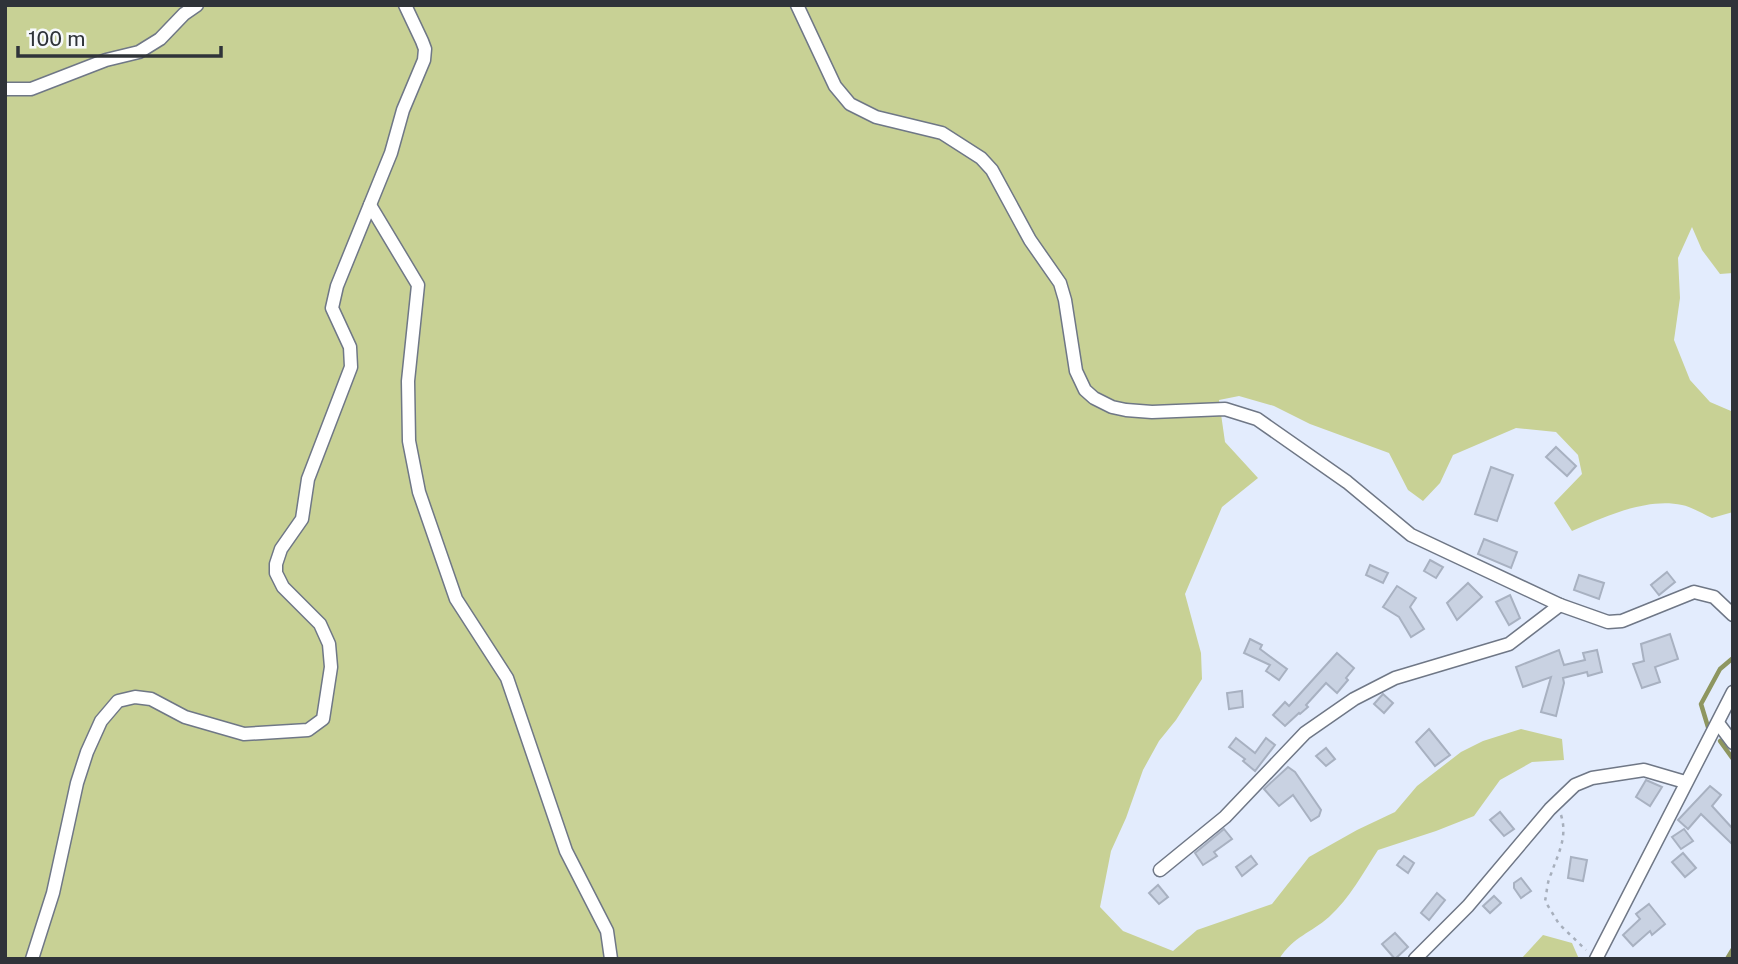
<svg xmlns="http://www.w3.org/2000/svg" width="1738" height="964" viewBox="0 0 1738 964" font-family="'Public Sans',sans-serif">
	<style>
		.green { fill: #c8d195 }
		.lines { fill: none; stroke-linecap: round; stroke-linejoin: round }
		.stream { stroke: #8e9660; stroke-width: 4.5 }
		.building { fill: #c9d2e2; stroke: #a8b1c1; stroke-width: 2 }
		.minor-casing { stroke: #6f7786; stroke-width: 15 }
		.path { stroke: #a7afbc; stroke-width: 2.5; stroke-dasharray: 3.5 5; stroke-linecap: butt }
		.minor { stroke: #fff; stroke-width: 12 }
	</style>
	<rect width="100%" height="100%" fill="#e3ecfd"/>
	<!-- green -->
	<g class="green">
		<path d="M5 5H1733V273L1720 274 1702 250 1692 227 1678 258 1680 298 1674 340 1690 380 1710 402 1731 411 1733 408V512L1712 518C1703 514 1692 507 1682 505 1647 497 1604 517 1572 531L1554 503 1582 474 1578 455 1556 432 1516 428 1453 455 1440 483 1423 501 1408 490 1389 453 1310 424 1274 406 1239 396 1219 400 1225 442 1258 478 1222 507 1185 594 1201 653 1202 679 1176 720 1159 741 1143 770 1126 818 1111 851 1100 907 1123 931 1173 951 1197 930 1272 904 1309 857 1357 830 1395 812 1417 786 1461 752 1483 741 1521 729 1562 739 1564 760 1532 762 1500 780 1474 816 1436 831 1378 850C1363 873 1350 898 1329 917 1311 933 1294 936 1279 959H5Z"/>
		<polygon points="1543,935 1572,943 1579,959 1521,959"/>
	</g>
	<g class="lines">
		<!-- stream -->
		<g class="stream">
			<polyline points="1708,727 1701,704 1720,669 1733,658"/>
			<polyline points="1720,741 1733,759"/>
			<polyline points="1727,959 1733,949"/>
		</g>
	</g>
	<!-- building -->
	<g class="building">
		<polygon points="1556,447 1576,466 1567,476 1546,457"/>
		<polygon points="1491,467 1513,475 1497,521 1475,514"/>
		<polygon points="1484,539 1517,552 1511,568 1478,554"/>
		<polygon points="1430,560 1443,567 1436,578 1424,571"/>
		<polygon points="1370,565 1388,573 1383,583 1366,575"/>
		<polygon points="1667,572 1675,582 1659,595 1651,585"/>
		<polygon points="1579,575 1604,583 1599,599 1574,590"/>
		<polygon points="1468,583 1482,597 1457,620 1447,603"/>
		<polygon points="1397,586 1416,598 1410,607 1424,629 1411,637 1399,617 1383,607"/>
		<polygon points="1510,595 1520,618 1509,625 1496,602"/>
		<polygon points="1670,634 1678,659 1655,667 1660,682 1642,688 1633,664 1644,661 1641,644"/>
		<polygon points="1250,639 1262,645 1260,649 1287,669 1279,680 1266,671 1270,665 1244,653"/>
		<polygon points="1559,650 1564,665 1585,660 1583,653 1597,650 1602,672 1588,676 1587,672 1563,678 1564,683 1556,716 1541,712 1551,677 1523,687 1516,667"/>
		<polygon points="1337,653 1354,668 1346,678 1348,680 1337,693 1326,683 1306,705 1308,707 1300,714 1299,713 1285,726 1273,715 1285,702 1289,706"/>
		<polygon points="1242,691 1243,707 1229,709 1227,693"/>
		<polygon points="1383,694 1393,703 1384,713 1374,704"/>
		<polygon points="1429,729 1450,755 1435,766 1416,742"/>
		<polygon points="1236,738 1255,753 1266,738 1275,745 1255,771 1243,761 1245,759 1229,747"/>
		<polygon points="1326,748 1335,759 1326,766 1316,756"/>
		<polygon points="1288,767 1295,772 1321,810 1319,816 1311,821 1293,795 1279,806 1264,789"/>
		<polygon points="1646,780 1662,787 1650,806 1636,797"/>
		<polygon points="1710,786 1721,795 1712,806 1733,829 1733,845 1701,814 1688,829 1678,820"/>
		<polygon points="1500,812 1514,829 1504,836 1490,820"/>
		<polygon points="1224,829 1232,839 1214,852 1217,856 1203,865 1195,853"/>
		<polygon points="1684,829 1693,841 1681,849 1672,837"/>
		<polygon points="1683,853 1696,868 1685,877 1672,862"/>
		<polygon points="1251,856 1257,864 1242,876 1236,867"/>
		<polygon points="1404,856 1414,863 1408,873 1397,865"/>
		<polygon points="1571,857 1587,860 1583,881 1568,878"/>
		<polygon points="1521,878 1531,891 1521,898 1514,888 1514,883"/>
		<polygon points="1158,885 1168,897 1159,904 1149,893"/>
		<polygon points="1437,893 1445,900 1429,920 1421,913"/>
		<polygon points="1494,896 1501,903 1490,913 1483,906"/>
		<polygon points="1649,904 1665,924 1652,935 1650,931 1633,946 1623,935 1640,919 1636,914"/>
		<polygon points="1395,933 1408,947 1395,959 1382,944"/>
	</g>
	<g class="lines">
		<defs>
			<g id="minor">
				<polyline points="797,5 835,86 850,104 876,117 942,133 981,158 992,170 1030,240 1060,283 1065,300 1076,371 1085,390 1094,398 1112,407 1126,410 1152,412 1225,409 1257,419 1347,482 1411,535 1560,605 1608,622 1622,621 1694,592 1714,597 1733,615"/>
				<polyline points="5,89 31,89 106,60 139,52 160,39 184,14 197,5"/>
				<polyline points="370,205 418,285 408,381 409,441 419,492 456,599 507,678 566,851 607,931 611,959"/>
				<polyline points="1718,723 1733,743"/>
				<polyline points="1160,870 1225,817 1305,733 1354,699 1395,678 1509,644 1560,605"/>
				<polyline points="32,959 53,893 77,783 87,752 101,721 118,701 135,697 151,699 185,717 244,734 308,730 323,719 331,667 329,644 320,624 283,587 276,573 276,564 281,549 302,519 308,479 351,367 350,347 332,308 337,286 391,153 403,110 424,60 425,49 422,41 405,5"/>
				<polyline points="1415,959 1468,906 1550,809 1575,785 1592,778 1644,770 1685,782"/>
				<polyline points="1596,959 1733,692"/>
			</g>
		</defs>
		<!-- minor casing -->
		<use href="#minor" class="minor-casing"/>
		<!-- path -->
		<path class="path" d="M1561 815C1568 837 1558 854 1551 874 1547 882 1547 892 1545 901L1559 924 1586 950"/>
		<!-- minor -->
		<use href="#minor" class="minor"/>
	</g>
	<!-- border -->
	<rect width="1738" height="964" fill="none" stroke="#2f3339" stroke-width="14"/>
	<!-- scale -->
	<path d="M18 46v10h203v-10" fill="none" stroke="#2f3339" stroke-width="3.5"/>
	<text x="28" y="46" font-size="21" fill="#2f3339" stroke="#f7f9fc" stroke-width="5" paint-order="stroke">100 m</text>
</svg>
